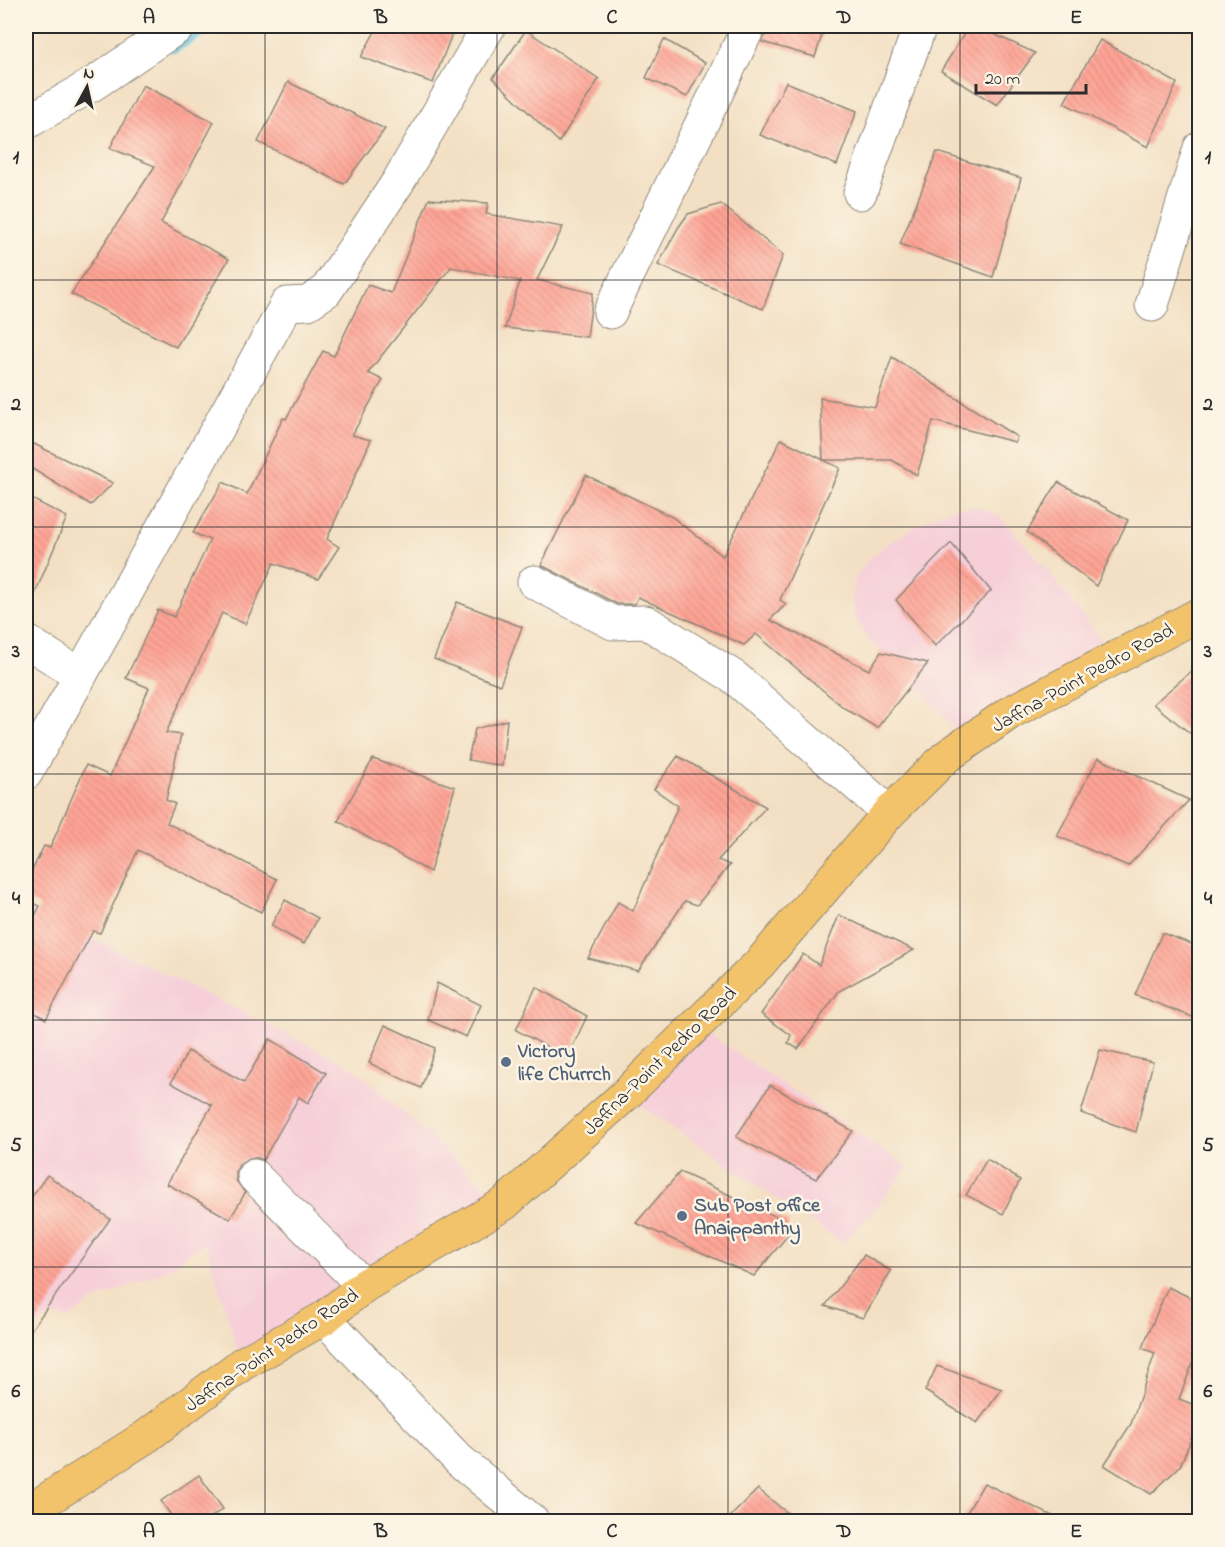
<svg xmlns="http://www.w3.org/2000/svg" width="1225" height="1547" viewBox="0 0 1225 1547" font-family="'Indie Flower',sans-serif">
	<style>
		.built { fill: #f6cfd9 }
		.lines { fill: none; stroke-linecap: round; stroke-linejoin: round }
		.stream { stroke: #61c1df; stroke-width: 10 }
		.building { fill: url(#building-back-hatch) }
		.minor-casing { stroke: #8f8678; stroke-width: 35 }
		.major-casing { stroke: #8f8678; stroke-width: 35 }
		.minor { stroke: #fff; stroke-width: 33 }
		.major { stroke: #f2c36a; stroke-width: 33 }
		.grid { fill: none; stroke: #2b2b2b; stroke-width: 1.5; stroke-opacity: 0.55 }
		.service-dot { fill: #5c6f8a; stroke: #fcf5e5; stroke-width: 2 }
		.labels { text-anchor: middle; stroke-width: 5; stroke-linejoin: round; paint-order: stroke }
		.street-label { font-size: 20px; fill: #2b2b2b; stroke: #fcf5e5 }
		.service-label { font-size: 20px; font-weight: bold; fill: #4e5e75; stroke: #fcf5e5; text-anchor: start }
		.neatline { fill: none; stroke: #2b2b2b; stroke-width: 2 }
		.grid-label { font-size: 20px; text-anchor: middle; font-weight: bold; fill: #2b2b2b }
	</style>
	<defs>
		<pattern id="building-back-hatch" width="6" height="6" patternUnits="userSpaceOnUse" patternTransform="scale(1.5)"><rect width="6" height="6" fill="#fea495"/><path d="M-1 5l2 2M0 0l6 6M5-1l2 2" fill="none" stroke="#da8d81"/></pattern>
	</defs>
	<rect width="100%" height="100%" fill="#fcf5e5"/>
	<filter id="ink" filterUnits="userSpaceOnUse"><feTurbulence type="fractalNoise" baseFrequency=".0167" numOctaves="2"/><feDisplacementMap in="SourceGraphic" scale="12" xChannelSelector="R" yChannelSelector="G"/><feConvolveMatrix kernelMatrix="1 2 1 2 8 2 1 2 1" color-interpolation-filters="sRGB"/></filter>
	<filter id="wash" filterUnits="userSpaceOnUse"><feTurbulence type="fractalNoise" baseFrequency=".008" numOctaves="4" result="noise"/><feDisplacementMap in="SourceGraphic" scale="24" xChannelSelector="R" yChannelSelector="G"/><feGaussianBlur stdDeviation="1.35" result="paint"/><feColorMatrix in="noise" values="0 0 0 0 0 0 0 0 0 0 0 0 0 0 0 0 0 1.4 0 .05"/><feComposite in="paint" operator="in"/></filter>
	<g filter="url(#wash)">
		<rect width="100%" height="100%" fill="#f3e0c4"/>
		<!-- built -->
		<g class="built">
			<polygon points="974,507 995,513 1013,531 1046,568 1114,657 967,742 902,669 869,641 853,614 852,595 856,576 870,558 889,543 925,521 952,508"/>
			<polygon points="26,907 117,950 353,1067 504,1204 242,1364 205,1242 169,1269 91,1302 67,1320 58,1316 47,1317 26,1332"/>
			<polygon points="696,1026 908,1167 877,1207 842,1243 625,1095"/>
		</g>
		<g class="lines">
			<!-- stream -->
			<polyline class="stream" points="174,48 212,26"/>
		</g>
		<g id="blocks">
			<!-- building -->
			<g class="building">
				<polygon points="378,26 455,26 433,83 361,57"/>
				<polygon points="768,26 825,26 815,57 762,42 766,34"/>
				<polygon points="969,26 976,26 1035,53 997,105 941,71"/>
				<polygon points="526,30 599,79 559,142 493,78"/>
				<polygon points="664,39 705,63 687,97 646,78"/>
				<polygon points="1100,40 1177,83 1148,147 1064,103"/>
				<polygon points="288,82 385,129 344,184 258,142"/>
				<polygon points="786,82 857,111 837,165 760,135"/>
				<polygon points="143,85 214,122 161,223 229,259 176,347 71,294 155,166 110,148"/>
				<polygon points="937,152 1021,178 993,277 900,244"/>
				<polygon points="429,199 488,203 486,214 563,227 537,280 593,293 587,337 505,328 520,281 451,267 368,373 383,380 352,435 371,440 327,539 339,547 318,579 274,563 245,624 222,613 166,733 181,735 166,800 175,804 167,823 277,879 261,912 138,850 100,933 93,931 46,1019 26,1008 26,933 40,906 26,900 26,883 44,846 50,848 86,765 110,776 149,688 126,678 158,610 174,617 210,540 193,533 223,482 247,494 283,418 286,419 323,351 334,356 368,285 391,293"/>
				<polygon points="721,204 783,255 763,309 658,265 678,228 688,214"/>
				<polygon points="892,357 1017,437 1015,442 933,421 917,475 892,460 823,460 820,398 875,407"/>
				<polygon points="781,439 840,468 780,600 786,604 770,620 869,670 881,652 928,663 877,728 844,708 756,634 744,645 638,597 635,604 617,604 541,565 586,475 672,517 723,556"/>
				<polygon points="26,440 113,483 91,505 26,465"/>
				<polygon points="1058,482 1128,520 1096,586 1027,532"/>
				<polygon points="26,496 67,517 26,615"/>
				<polygon points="951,543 991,591 935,646 896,600"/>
				<polygon points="457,602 522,627 500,685 434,659"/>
				<polygon points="1200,664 1200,741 1153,704"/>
				<polygon points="507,720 502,766 468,760 475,729"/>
				<polygon points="678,756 766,807 718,860 730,865 697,905 685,901 638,971 588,958 618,902 633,911 678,806 654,789"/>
				<polygon points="1098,758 1189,800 1128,866 1057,836"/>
				<polygon points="373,759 455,787 430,872 338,821"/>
				<polygon points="285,900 318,918 304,944 271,926"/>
				<polygon points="839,915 914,950 839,991 798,1049 788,1043 791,1035 761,1014 803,954 819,965"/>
				<polygon points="1162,933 1200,947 1200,1020 1135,995"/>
				<polygon points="437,983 481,1005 466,1037 428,1020"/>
				<polygon points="536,987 587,1016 567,1058 516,1030"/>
				<polygon points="385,1025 435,1048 421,1088 369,1063"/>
				<polygon points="270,1039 326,1073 308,1103 299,1097 263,1160 258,1158 250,1158 240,1163 236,1171 236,1180 245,1193 230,1219 167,1184 212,1105 171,1083 188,1051 244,1082"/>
				<polygon points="1100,1050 1153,1062 1136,1132 1081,1113"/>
				<polygon points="770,1085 853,1131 816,1179 736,1137"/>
				<polygon points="987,1159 1020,1180 1003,1214 966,1195"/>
				<polygon points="680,1172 788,1222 788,1235 754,1276 636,1223"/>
				<polygon points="47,1175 110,1219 26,1337 26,1205"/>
				<polygon points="864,1255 891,1271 863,1318 825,1306"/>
				<polygon points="1168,1287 1200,1302 1200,1344 1179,1399 1200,1407 1200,1418 1180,1466 1151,1494 1104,1465 1131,1424 1155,1353 1142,1348"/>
				<polygon points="937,1366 1002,1389 977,1423 925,1391"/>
				<polygon points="199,1475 223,1509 205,1521 175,1521 161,1501"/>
				<polygon points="984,1483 1063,1521 962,1521"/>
				<polygon points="758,1489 797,1521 726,1521"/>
			</g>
		</g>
	</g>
	<g filter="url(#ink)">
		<use href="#blocks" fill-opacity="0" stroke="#8f8678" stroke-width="1.5"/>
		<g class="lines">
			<defs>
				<g id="minor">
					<polyline points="26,123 93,84 179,26"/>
					<polyline points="860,193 920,26"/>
					<polyline points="1152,305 1200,148"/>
					<polyline points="610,312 749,26"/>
					<polyline points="534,582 613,623 646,622 734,677 889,813"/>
					<polyline points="26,641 80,675"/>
					<polyline points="26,773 287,304 308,303 326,291 398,182 489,26"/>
					<polyline points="254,1176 364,1286"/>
					<polyline points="324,1318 459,1460 533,1522"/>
				</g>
				<polyline id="major" points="26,1513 147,1436 242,1364 324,1318 364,1286 504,1204 625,1095 759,964 889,813 946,757 1011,712 1200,614"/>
			</defs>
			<!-- minor casing -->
			<use href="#minor" class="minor-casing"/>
			<!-- major casing -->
			<use href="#major" class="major-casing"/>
			<!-- minor -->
			<use href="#minor" class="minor"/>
			<!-- major -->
			<use href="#major" class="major"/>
		</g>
	</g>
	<!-- grid -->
	<path class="grid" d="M265 26V1522M497 26V1522M728 26V1522M960 26V1522M26 280H1200M26 527H1200M26 774H1200M26 1020H1200M26 1267H1200"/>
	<!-- markers -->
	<g class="service-dot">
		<circle cx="506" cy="1062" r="6"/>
		<circle cx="682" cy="1216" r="6"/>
	</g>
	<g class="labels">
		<!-- street labels -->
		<g class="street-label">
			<text transform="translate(1082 677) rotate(-29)" y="7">Jaffna-Point Pedro Road</text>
			<text transform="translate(659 1060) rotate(-44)" y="7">Jaffna-Point Pedro Road</text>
			<text transform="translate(271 1349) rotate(-34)" y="7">Jaffna-Point Pedro Road</text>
		</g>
		<!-- service labels -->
		<g class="service-label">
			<text x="518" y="1057">Victory<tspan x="518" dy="23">life Churrch</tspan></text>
			<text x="694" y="1211">Sub Post office<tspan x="694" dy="23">Anaippanthy</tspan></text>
		</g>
	</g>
	<!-- margin -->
	<rect width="1225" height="1547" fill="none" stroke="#fcf5e5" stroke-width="66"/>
	<!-- north arrow -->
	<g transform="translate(87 87) rotate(8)" stroke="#fcf5e5" stroke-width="4.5" paint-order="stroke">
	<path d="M0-4.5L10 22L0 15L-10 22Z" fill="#2b2b2b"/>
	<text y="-9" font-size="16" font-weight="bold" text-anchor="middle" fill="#2b2b2b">N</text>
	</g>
	<!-- scale -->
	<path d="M976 84v9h110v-9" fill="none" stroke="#2b2b2b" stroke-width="3"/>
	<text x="985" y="84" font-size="18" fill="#2b2b2b" stroke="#fcf5e5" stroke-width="4.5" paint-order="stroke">20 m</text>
	<rect x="33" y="33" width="1159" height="1481" class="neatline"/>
	<g class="grid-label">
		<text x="149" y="23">A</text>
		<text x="381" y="23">B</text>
		<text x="612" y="23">C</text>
		<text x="844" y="23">D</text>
		<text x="1076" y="23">E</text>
		<text x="16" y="163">1</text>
		<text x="1208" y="163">1</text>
		<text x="16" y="410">2</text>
		<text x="1208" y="410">2</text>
		<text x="16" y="657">3</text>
		<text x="1208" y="657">3</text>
		<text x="16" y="904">4</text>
		<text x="1208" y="904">4</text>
		<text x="16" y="1151">5</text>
		<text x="1208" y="1151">5</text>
		<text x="16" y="1397">6</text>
		<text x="1208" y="1397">6</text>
		<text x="149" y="1537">A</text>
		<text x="381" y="1537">B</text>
		<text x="612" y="1537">C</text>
		<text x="844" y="1537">D</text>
		<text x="1076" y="1537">E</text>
	</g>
</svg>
